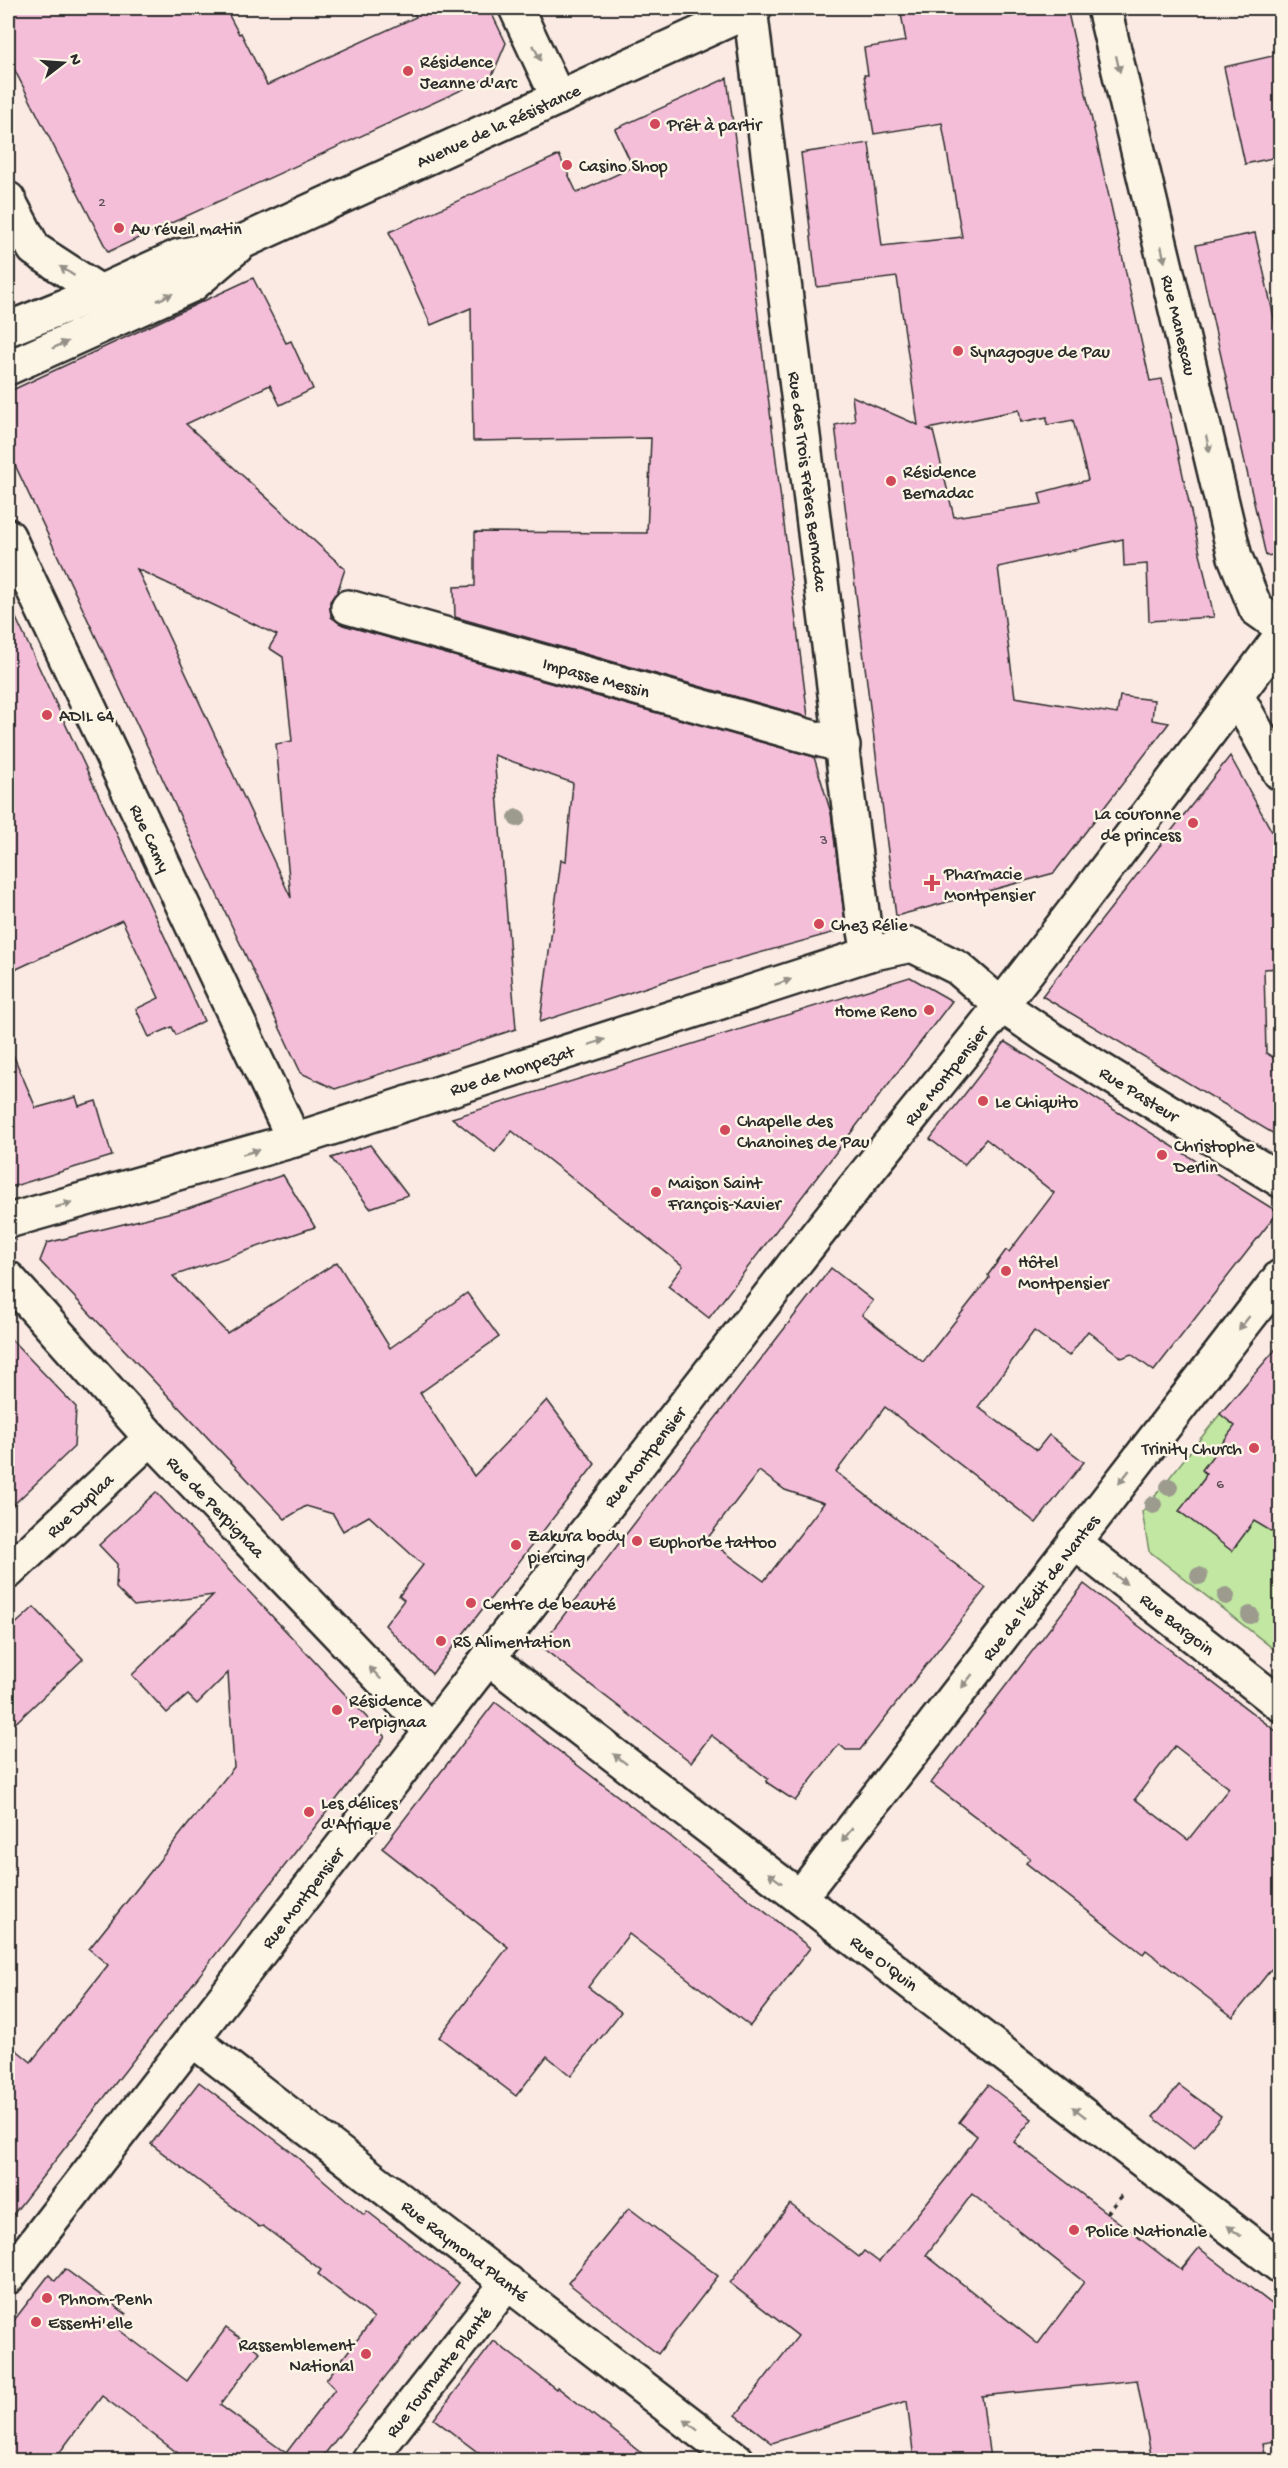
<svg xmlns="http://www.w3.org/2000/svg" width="1288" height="2468" viewBox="0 0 1288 2468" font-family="'Gochi Hand',sans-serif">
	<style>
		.green { fill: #c1e7a2; stroke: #768966; stroke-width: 1.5 }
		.building { fill: #f4bed9; stroke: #2b2b2b; stroke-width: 1.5; fill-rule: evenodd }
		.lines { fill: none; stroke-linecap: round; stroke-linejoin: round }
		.street-casing { stroke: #2b2b2b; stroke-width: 38 }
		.secondary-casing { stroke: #2b2b2b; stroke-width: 38 }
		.path { stroke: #2b2b2b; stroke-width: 4; stroke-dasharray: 4.5 4.5; stroke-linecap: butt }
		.street { stroke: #fcf5e5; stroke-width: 33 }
		.secondary { stroke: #fcf5e5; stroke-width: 33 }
		.tree { fill: #9c9b8e }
		.oneway { fill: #949088 }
		.poi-dot { fill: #d1495b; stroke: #fcf5e5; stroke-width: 2 }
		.labels { text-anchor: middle; stroke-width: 5; stroke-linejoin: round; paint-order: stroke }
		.number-label { font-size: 15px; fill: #5d5056 }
		.poi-label { font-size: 18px; fill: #2b2b2b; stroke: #fcf5e5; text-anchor: start }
		.street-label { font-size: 18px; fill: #2b2b2b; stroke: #fcf5e5 }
	</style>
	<rect width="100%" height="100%" fill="#faeae3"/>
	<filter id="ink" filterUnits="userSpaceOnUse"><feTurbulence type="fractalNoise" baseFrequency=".0167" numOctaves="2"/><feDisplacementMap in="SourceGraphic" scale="12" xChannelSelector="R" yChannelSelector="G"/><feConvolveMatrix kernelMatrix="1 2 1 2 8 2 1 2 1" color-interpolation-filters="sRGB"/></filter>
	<g filter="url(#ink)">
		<!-- green -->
		<polygon class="green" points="1220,1414 1241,1430 1180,1511 1232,1550 1250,1527 1253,1516 1280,1538 1280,1654 1149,1551 1142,1512"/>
		<!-- building -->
		<g class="building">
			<polygon points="8,8 225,8 239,34 241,33 267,85 416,17 411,8 489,8 506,43 492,76 108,252 8,57"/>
			<path d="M900 8H1067L1150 381 1162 379 1214 617 1149 621 1147 564 1124 566 1123 539 998 567 1015 697 1117 714 1120 696 1154 700 1152 720 1169 723 1054 873 896 916 835 425 855 421 852 396 918 425 897 277 817 287 801 153 869 143 882 246 962 237 942 123 874 134 864 75H868L864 48 906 41ZM1019 410 1021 422 1047 417V425L1073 420 1088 480 1039 493 1042 504 954 517 933 431 928 429Z"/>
			<polygon points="1281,54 1281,156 1245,164 1224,67"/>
			<polygon points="727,78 756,299 808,717 455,617 454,587 475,586 475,532 647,533 651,438 473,441 471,308 431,325 389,232 559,155 577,193 633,167 615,129"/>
			<polygon points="1255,233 1281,349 1281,554 1266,556 1196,245"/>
			<path d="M253 278 286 343 291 341 313 389 280 405 270 385 186 424 345 569 337 593 330 601 331 617 343 625 814 757 831 813 846 929 705 968 540 1022 561 860 566 861 573 783 494 755 516 1029 335 1089 301 1073 8 450V392ZM137 569 277 635 269 648 283 657 292 741 276 744 291 898Z"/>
			<polygon points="8,601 204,1021 176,1035 172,1027 149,1037 136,1009 159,998 122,920 8,973"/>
			<polygon points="1230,756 1281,848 1281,968 1264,969 1266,1053 1281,1062 1281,1138 1042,996"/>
			<polygon points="910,977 952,1001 709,1318 668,1286 683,1266 512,1131 495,1152 452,1118"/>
			<path d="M1005 1042 1278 1212 1154 1371 1131 1354 1122 1358 1088 1331 1069 1356 1034 1331 978 1407 1037 1450 1049 1435 1084 1462 1036 1523 885 1407 836 1472 986 1588 860 1750H846L839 1744 795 1801 766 1782 768 1779 711 1735 691 1762 540 1646 831 1268 873 1301 862 1315 923 1362 989 1278 988 1275 1006 1250 1009 1252 1054 1193 986 1139 964 1165 930 1139ZM759 1471 785 1490 824 1503 764 1581 707 1539Z"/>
			<polygon points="8,1043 36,1108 76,1097 79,1106 96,1101 112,1156 8,1188"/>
			<polygon points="370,1145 408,1195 370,1208 331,1158"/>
			<polygon points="283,1175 315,1227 173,1276 227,1333 337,1262 390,1348 467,1293 499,1337 420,1393 474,1476 547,1400 595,1464 432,1674 385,1625 404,1600 399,1596 423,1565 369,1516 343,1531 333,1514 306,1506 285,1519 40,1261 47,1243 188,1208"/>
			<polygon points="8,1336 76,1407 74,1447 8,1510"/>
			<polygon points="1281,1343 1281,1537 1254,1521 1232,1551 1179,1511 1204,1479 1206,1474 1202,1470 1235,1426 1220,1414"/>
			<polygon points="156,1492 385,1737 8,2221 8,2043 31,2062 108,1965 89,1949 234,1767 228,1673 197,1704 188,1695 167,1713 132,1675 213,1595 134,1606 116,1588 117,1564 99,1545"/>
			<path d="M1084 1584 1281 1735V1957L1233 2017 1146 1950 1143 1954 1026 1863 1030 1858 931 1783ZM1175 1746 1229 1788 1188 1840 1135 1799Z"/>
			<polygon points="34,1607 83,1659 8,1730 8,1631"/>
			<polygon points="495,1702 666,1833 810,1948 750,2026 629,1934 588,1987 621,2012 571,2076 547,2056 516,2096 439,2037 508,1947 382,1848"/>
			<polygon points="199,2082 290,2151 364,2215 367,2211 459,2283 320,2460 187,2460 102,2396 54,2460 8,2460 8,2328 49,2275 55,2281 65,2269 126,2314 115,2327 187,2381 226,2328 260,2352 220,2405 286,2453 335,2389 326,2380 374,2318 318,2274 321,2270 263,2226 259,2227 151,2144"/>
			<path d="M988 2085 1032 2119 1014 2142 1181 2270 1199 2248 1281 2311V2440L1263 2443 1266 2460H1152L1137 2380 982 2396 990 2460H914L907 2401 772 2443 736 2415 798 2336 730 2283 790 2204 859 2257 864 2251 879 2262 949 2175 977 2136 959 2122ZM972 2194 1084 2282 1038 2344 926 2255Z"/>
			<polygon points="1179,2085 1221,2116 1194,2149 1153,2117"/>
			<polygon points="629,2208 718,2276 658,2354 568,2283"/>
			<polygon points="494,2341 556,2389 557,2387 651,2460 488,2460 434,2419"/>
		</g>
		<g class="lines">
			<defs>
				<g id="street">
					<polyline points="516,8 558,98"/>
					<path id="s1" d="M750 8 863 920 869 954"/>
					<path id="s2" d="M1104 8 1235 557 1256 609 1280 626"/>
					<path id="s3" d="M8 536 294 1140"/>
					<path id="s4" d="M348 607 843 746"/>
					<polyline points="1237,696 1280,773"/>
					<path id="s5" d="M8 1221 294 1140 869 954 912 945 958 968 1001 1005 1051 1039 1280 1180"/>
					<path id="s6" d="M8 1278 151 1438 430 1730"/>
					<path id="s7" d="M1074 1542 1280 1704"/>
					<path id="s8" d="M8 1572 151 1438"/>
					<path id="s9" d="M488 1658 1280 2266"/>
					<path id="s10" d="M800 1897 1280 1277"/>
					<path id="s11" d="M193 2040 737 2460"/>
					<path id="s12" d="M8 2277C268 1942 527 1606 788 1272 858 1181 932 1093 1003 1003 1097 882 1189 760 1280 637"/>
					<path id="s13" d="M369 2460 508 2282"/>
				</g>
				<g id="secondary">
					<polyline points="8,199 34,249 100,292"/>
					<path id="s14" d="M8 329 100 292 179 256 242 242 755 8"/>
					<polyline points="8,368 192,285 240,244"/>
				</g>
			</defs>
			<!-- street casing -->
			<use href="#street" class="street-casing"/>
			<!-- secondary casing -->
			<use href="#secondary" class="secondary-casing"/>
			<!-- path -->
			<polyline class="path" points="1107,2213 1124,2193"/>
			<!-- street -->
			<use href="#street" class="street"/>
			<!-- secondary -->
			<use href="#secondary" class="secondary"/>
		</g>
		<!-- trees -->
		<g class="tree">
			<circle cx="517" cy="818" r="9"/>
			<circle cx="1169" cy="1487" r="9"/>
			<circle cx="1153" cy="1505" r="9"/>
			<circle cx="1199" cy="1576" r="9"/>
			<circle cx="1226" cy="1596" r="9"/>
			<circle cx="1250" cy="1615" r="9"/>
		</g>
		<!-- one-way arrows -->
		<defs><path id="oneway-solid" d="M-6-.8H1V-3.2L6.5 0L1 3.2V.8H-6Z" transform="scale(1.5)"/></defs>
		<g class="oneway">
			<use href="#oneway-solid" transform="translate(537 53) rotate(65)"/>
			<use href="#oneway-solid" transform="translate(1118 64) rotate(77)"/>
			<use href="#oneway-solid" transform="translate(1163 254) rotate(77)"/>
			<use href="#oneway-solid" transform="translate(67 271) rotate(-147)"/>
			<use href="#oneway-solid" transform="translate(165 297) rotate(-25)"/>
			<use href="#oneway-solid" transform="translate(60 345) rotate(-24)"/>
			<use href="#oneway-solid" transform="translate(1208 444) rotate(77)"/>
			<use href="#oneway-solid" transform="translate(783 982) rotate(-18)"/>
			<use href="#oneway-solid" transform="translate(597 1042) rotate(-18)"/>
			<use href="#oneway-solid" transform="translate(251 1152) rotate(-16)"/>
			<use href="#oneway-solid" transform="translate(64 1205) rotate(-16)"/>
			<use href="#oneway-solid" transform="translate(1244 1323) rotate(128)"/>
			<use href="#oneway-solid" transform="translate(1124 1477) rotate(128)"/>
			<use href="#oneway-solid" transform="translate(1120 1579) rotate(38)"/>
			<use href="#oneway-solid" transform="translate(375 1673) rotate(-134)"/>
			<use href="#oneway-solid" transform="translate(967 1681) rotate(128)"/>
			<use href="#oneway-solid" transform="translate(620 1759) rotate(-143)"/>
			<use href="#oneway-solid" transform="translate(847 1835) rotate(128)"/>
			<use href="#oneway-solid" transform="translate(775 1878) rotate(-143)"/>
			<use href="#oneway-solid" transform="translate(1079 2112) rotate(-142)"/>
			<use href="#oneway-solid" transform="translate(1234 2231) rotate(-142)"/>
			<use href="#oneway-solid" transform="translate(691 2425) rotate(-142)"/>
		</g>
	</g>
	<!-- markers -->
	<g class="poi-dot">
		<circle cx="408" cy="71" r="6"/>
		<circle cx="655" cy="124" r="6"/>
		<circle cx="567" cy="165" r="6"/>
		<circle cx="119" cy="228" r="6"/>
		<circle cx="958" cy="351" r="6"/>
		<circle cx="891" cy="481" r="6"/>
		<circle cx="47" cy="715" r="6"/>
		<circle cx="1193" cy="823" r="6"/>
		<path d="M929 874h6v6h6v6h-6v6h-6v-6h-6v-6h6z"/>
		<circle cx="819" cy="924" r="6"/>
		<circle cx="929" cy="1010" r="6"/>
		<circle cx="983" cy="1101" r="6"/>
		<circle cx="725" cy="1130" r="6"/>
		<circle cx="1162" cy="1155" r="6"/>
		<circle cx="656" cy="1192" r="6"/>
		<circle cx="1006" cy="1271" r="6"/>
		<circle cx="1254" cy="1448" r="6"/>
		<circle cx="637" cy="1541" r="6"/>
		<circle cx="516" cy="1545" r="6"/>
		<circle cx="471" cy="1603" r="6"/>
		<circle cx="441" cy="1641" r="6"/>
		<circle cx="337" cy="1710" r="6"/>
		<circle cx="309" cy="1812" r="6"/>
		<circle cx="1074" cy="2230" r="6"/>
		<circle cx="47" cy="2298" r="6"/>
		<circle cx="36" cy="2322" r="6"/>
		<circle cx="366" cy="2354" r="6"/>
	</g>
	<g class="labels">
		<!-- number labels -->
		<g class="number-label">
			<text x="102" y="206">2</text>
			<text x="824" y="844">3</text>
			<text x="1220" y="1488">6</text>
		</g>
		<!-- poi labels -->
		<g class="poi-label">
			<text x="420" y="67">Résidence<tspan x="420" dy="21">Jeanne d'arc</tspan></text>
			<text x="667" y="130">Prêt à partir</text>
			<text x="579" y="171">Casino Shop</text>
			<text x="131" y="234">Au réveil matin</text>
			<text x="970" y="357">Synagogue de Pau</text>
			<text x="903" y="477">Résidence<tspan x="903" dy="21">Bernadac</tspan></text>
			<text x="59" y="721">ADIL 64</text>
			<text x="1181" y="819" text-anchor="end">La couronne<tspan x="1181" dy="21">de princess</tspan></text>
			<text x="944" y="879">Pharmacie<tspan x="944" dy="21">Montpensier</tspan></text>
			<text x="831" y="930">Chez Rélie</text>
			<text x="917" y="1016" text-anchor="end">Home Reno</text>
			<text x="995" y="1107">Le Chiquito</text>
			<text x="737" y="1126">Chapelle des<tspan x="737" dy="21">Chanoines de Pau</tspan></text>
			<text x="1174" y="1151">Christophe<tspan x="1174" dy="21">Derlin</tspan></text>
			<text x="668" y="1188">Maison Saint<tspan x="668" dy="21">François-Xavier</tspan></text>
			<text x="1018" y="1267">Hôtel<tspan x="1018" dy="21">Montpensier</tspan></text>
			<text x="1242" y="1454" text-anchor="end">Trinity Church</text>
			<text x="528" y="1541">Zakura body<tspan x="528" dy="21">piercing</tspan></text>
			<text x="649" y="1547">Euphorbe tattoo</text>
			<text x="483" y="1609">Centre de beauté</text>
			<text x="453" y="1647">RS Alimentation</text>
			<text x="349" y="1706">Résidence<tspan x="349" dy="21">Perpignaa</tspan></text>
			<text x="321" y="1808">Les délices<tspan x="321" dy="21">d'Afrique</tspan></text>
			<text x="1086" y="2236">Police Nationale</text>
			<text x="59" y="2304">Phnom-Penh</text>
			<text x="48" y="2328">Essenti'elle</text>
			<text x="354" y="2350" text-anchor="end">Rassemblement<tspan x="354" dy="21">National</tspan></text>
		</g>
		<!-- street labels -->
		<g class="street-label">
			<text dy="6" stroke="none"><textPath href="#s14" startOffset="532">Avenue de la Résistance</textPath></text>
			<text dy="6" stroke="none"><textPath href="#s2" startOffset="326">Rue Manescau</textPath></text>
			<text dy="6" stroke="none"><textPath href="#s1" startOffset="477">Rue des Trois Frères Bernadac</textPath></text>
			<text dy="6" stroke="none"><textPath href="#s4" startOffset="258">Impasse Messin</textPath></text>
			<text dy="6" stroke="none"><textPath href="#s3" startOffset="334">Rue Camy</textPath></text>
			<text dy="6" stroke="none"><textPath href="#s5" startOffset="526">Rue de Monpezat</textPath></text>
			<text dy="6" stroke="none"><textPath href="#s12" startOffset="1524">Rue Montpensier</textPath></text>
			<text dy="6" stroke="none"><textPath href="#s5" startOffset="1218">Rue Pasteur</textPath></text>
			<text dy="6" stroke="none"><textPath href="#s12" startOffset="1038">Rue Montpensier</textPath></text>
			<text dy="6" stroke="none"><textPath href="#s8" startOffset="98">Rue Duplaa</textPath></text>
			<text dy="6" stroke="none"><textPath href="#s6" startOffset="309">Rue de Perpignaa</textPath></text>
			<text dy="6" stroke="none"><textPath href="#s10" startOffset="392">Rue de l'Édit de Nantes</textPath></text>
			<text dy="6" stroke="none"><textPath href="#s7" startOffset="132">Rue Bargoin</textPath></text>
			<text dy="6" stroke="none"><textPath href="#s12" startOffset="480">Rue Montpensier</textPath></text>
			<text dy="6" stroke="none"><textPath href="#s9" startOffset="500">Rue O'Quin</textPath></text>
			<text dy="6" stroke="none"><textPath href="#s11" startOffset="344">Rue Raymond Planté</textPath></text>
			<text dy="6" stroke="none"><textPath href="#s13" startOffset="112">Rue Tournante Planté</textPath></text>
		</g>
	</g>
	<!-- margin -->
	<rect width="1288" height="2468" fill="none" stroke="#fcf5e5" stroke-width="30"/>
	<rect x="15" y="15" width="1258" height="2438" fill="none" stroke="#2b2b2b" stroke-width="2" filter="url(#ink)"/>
	<!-- north arrow -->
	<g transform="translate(63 63) rotate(73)" stroke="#fcf5e5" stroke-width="4.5" paint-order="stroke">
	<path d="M0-4.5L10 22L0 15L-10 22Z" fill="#2b2b2b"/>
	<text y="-9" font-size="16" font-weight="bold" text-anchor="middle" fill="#2b2b2b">N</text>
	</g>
</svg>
